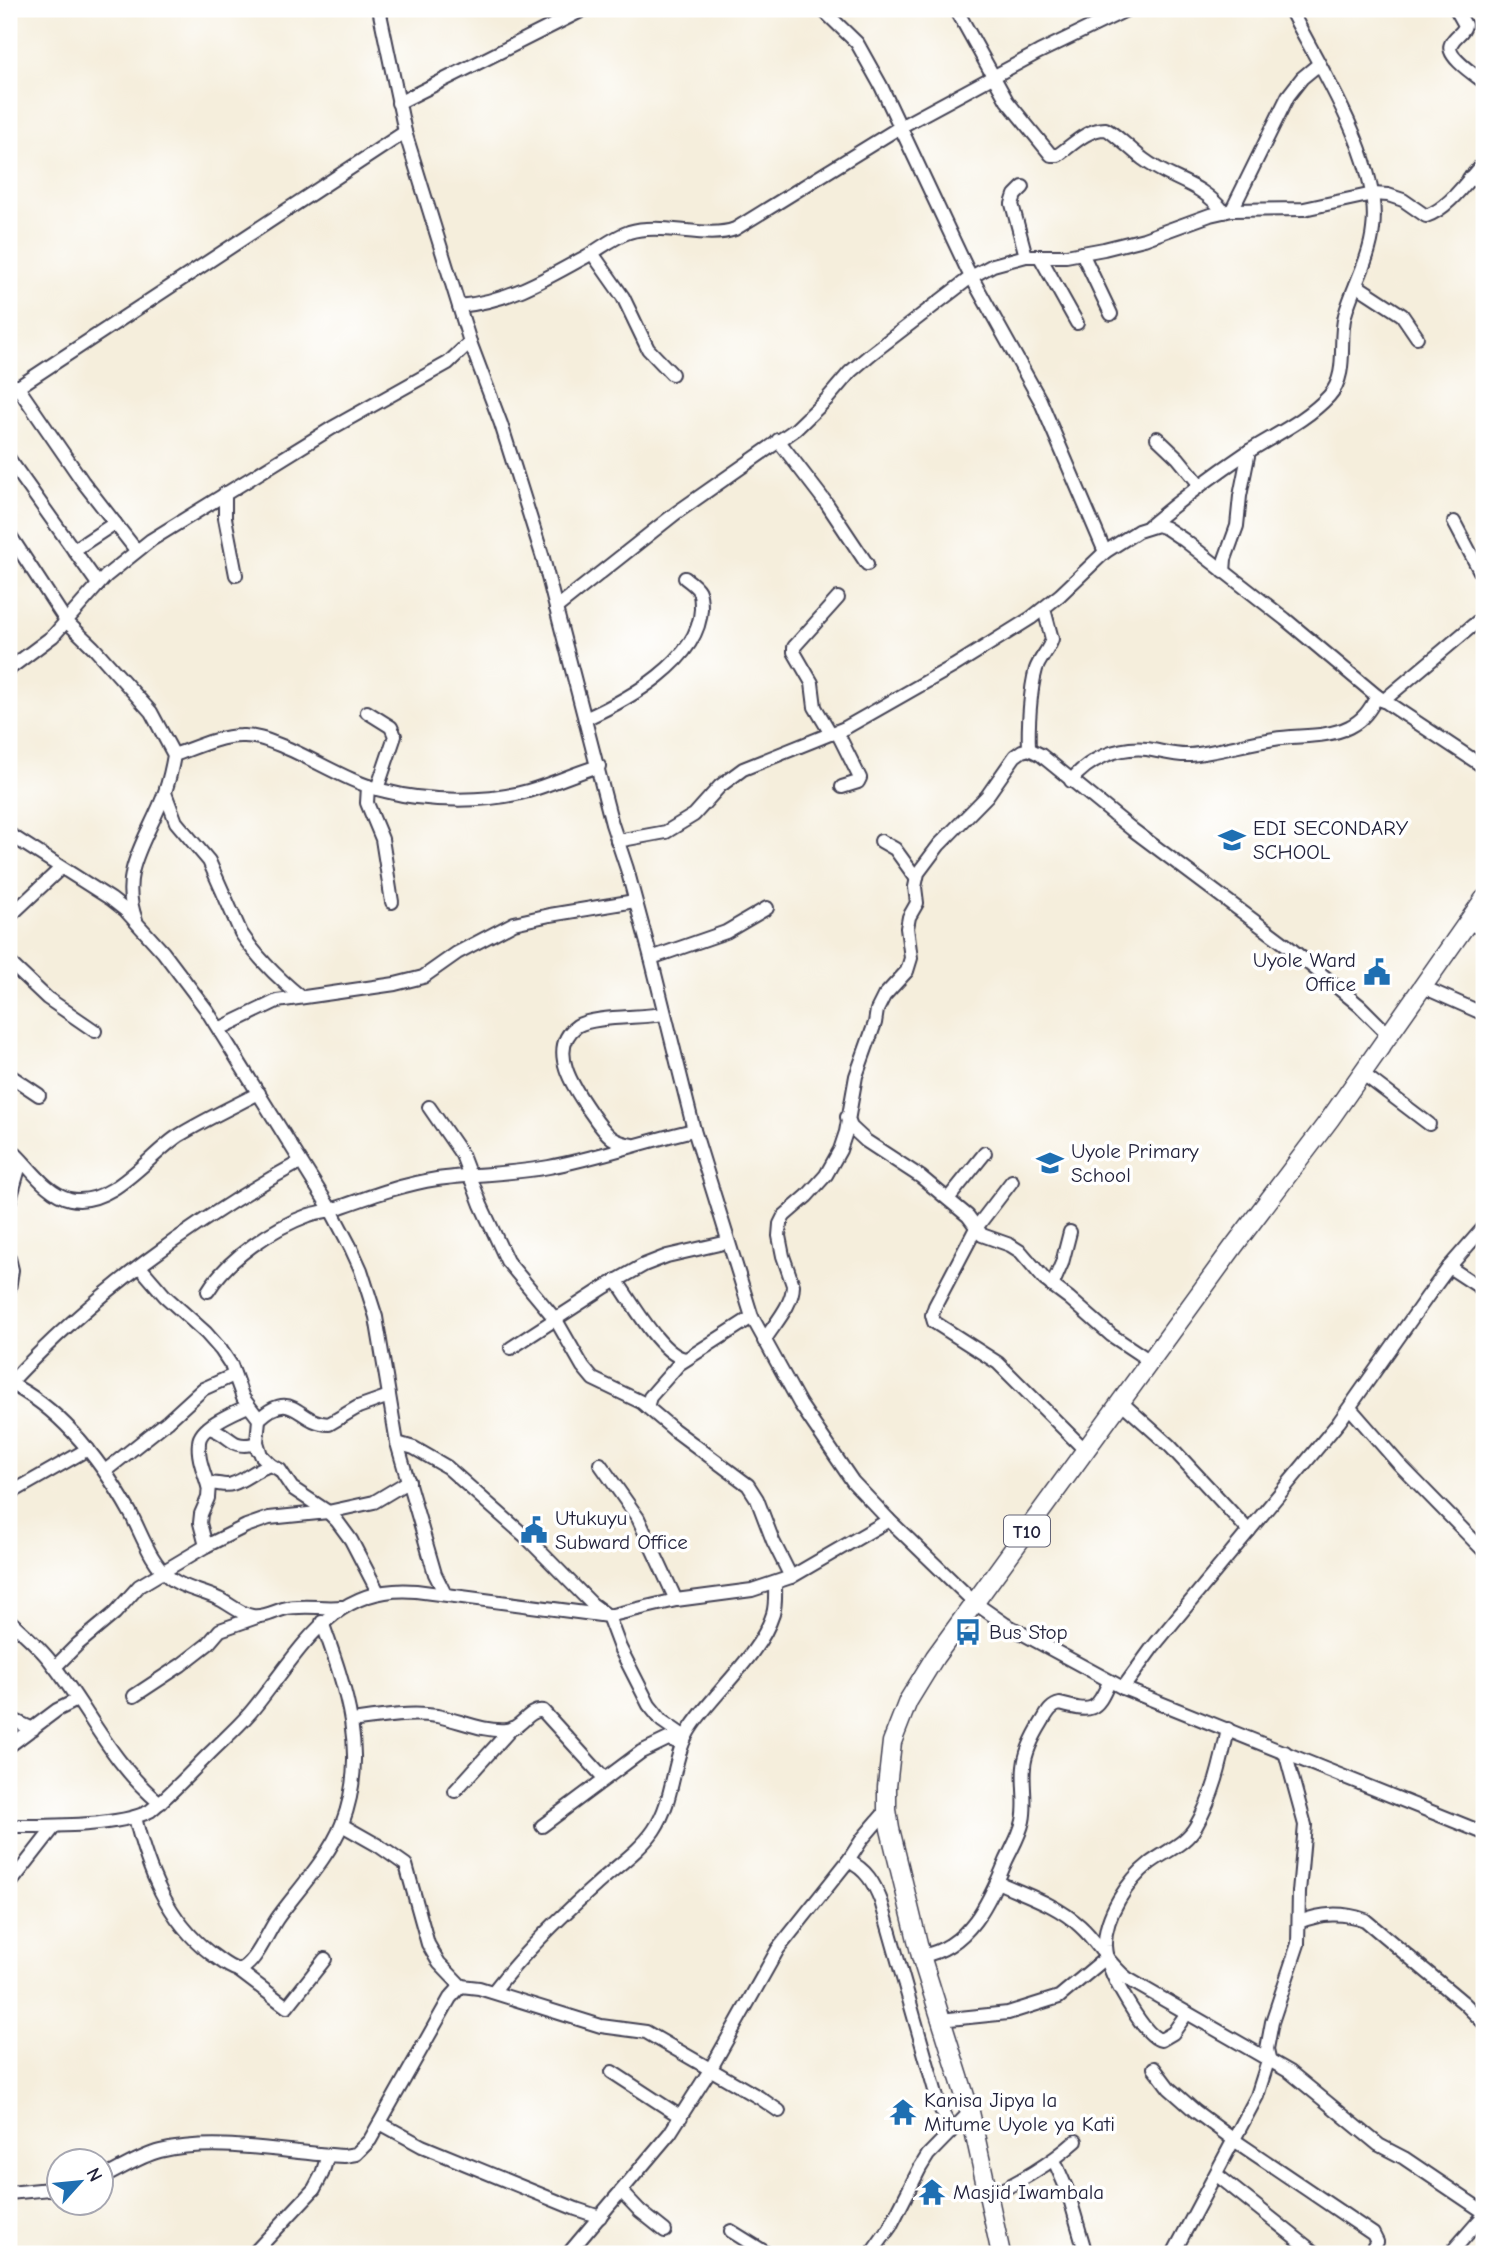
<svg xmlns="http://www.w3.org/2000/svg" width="1493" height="2263" viewBox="0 0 1493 2263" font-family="'Comic Neue',sans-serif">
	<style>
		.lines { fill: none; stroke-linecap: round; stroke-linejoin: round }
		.minor-casing { stroke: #424153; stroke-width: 16 }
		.highway-casing { stroke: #424153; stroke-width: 21 }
		.minor { stroke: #fff; stroke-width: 12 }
		.highway { stroke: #fff; stroke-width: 18 }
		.labels { text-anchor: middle; stroke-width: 7; stroke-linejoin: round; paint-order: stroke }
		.shield { fill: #fff; stroke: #646476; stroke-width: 2 }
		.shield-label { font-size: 19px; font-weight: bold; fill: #22223b }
		.poi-label { font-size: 21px; fill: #22223b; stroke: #fff; text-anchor: start }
	</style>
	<rect width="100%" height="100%" fill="#fff"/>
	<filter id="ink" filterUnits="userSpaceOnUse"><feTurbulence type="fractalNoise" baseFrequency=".0143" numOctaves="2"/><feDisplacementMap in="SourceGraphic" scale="14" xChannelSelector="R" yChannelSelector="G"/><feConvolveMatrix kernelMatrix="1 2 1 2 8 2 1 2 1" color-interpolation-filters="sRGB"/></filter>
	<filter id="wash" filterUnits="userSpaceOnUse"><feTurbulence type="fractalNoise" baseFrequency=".00686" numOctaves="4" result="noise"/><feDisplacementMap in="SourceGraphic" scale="28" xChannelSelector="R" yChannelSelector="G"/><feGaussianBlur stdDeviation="1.57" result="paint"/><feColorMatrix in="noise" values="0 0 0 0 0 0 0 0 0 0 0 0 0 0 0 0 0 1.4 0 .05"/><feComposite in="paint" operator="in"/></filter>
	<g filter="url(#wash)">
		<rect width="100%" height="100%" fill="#f5eedc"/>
	</g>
	<g filter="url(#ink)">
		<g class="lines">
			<defs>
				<g id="minor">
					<polyline points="379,9 405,132 470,342 501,424 543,558 612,824 627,869 651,958 694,1130 752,1317 800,1404 853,1482 889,1520 975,1603 1005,1624 1123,1688 1484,1833"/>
					<polyline points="822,9 857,43 881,86 967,269 1040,400 1105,552"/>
					<path d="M956 9 1007 101 1051 155H1058C1071 146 1087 129 1105 129 1111 130 1136 154 1143 159 1173 182 1199 181 1224 212"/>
					<path d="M1456 9 1465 25C1463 34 1455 35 1451 44 1445 56 1475 75 1484 82"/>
					<polyline points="398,103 585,9"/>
					<polyline points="1469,178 1484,184"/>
					<polyline points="1023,187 1015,195 1012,204 1026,256"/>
					<polyline points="1232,210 1288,96 1302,78 1319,64"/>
					<polyline points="592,253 623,297 648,349 672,374"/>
					<polyline points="1082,253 1111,314"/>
					<polyline points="1040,257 1077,323"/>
					<polyline points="1356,285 1402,315 1417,337"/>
					<path d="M459 306C509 301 544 280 587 256 601 248 614 237 629 232 662 222 707 240 735 229L900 127 1039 52 1128 9"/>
					<polyline points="17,386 83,482 136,550"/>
					<polyline points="9,393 405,132"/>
					<polyline points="1157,438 1178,458 1200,485"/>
					<polyline points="778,440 827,504 867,564"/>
					<polyline points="9,459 98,584"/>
					<polyline points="225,493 225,518 236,575"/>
					<polyline points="1454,522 1484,579"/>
					<path d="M1149 526C1180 500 1212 476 1246 453 1274 435 1306 421 1329 396 1349 374 1338 341 1345 315 1353 286 1370 259 1373 229 1382 163 1320 68 1290 9"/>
					<path d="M9 534 66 621 93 647 151 712 174 755C172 767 169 780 165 792 150 836 117 870 136 920"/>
					<polyline points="74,550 115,523"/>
					<polyline points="1224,572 1225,559 1237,526 1240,496 1249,451"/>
					<path d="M556 608 676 513 796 429 827 399 850 372 871 354 971 277 993 265 1026 256H1066L1104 249 1144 239 1210 215 1232 210 1304 209 1373 194 1388 195 1403 200 1426 216C1450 208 1468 179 1484 162"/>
					<polyline points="9,669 53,636 106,576 151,540 332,428 448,363 470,342"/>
					<polyline points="1383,701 1484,616"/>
					<polyline points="367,712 391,727 395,736 377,789"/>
					<path d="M585 719C627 700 699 661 701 609 701 591 700 589 685 578"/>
					<polyline points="837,732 860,778 858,782 842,787"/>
					<polyline points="831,734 815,707 812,683 794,652 794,647 838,598"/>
					<path d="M1029 749C1028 727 1030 690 1036 669 1040 658 1049 650 1052 639L1044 609"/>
					<path d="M174 755C194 748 219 736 241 736 255 735 269 741 282 746 316 760 350 783 385 791 426 802 487 803 528 791 552 784 575 773 599 766"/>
					<path d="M1071 781C1088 759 1118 746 1147 749 1161 751 1175 756 1190 755 1218 752 1246 743 1274 739 1298 735 1327 738 1349 727 1363 720 1370 710 1377 696"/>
					<polyline points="368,786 367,803 382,839 392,902"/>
					<path d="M165 793 176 822 209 861 241 933C257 958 278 978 301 997"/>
					<polyline points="9,834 111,899 125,910 163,952 206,1009 331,1210 351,1248 361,1270 376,1317 397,1443 435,1574 445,1594"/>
					<polyline points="617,841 666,832 694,815 720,786 743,769 845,728 954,666 1031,618 1060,595 1105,552 1138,531 1157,525 1166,528 1184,540 1285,619 1377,696 1484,767"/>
					<polyline points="881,841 895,849 916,878"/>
					<polyline points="9,917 61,868"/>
					<polyline points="1466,923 1484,929"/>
					<polyline points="651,958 726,932 767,908"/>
					<polyline points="9,962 47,998 95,1031"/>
					<polyline points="1423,987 1484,1014"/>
					<polyline points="219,1029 277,1001 395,984 423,977 457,953 514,923 550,915 635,901"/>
					<polyline points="1362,1073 1429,1124"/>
					<polyline points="9,1075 39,1095"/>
					<polyline points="429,1107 462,1155 481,1205 507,1261 556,1320 583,1367 593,1379 641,1402 673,1429 748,1485 757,1499 773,1541 791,1577"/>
					<polyline points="847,1117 851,1127 866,1141 921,1177 968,1216 982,1235 1010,1245 1021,1252 1045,1280 1069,1298 1111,1335 1150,1361"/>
					<path d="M632 1145C625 1144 618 1142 612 1138 603 1131 597 1122 591 1113 575 1090 546 1049 577 1026 592 1016 642 1018 663 1014"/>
					<path d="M9 1148C28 1163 44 1193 70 1199 111 1208 148 1156 178 1136 204 1120 232 1107 259 1093"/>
					<polyline points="1012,1181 976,1228 935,1306 932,1315 934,1322 998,1363 1086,1451"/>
					<polyline points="948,1199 985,1153"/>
					<polyline points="9,1203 21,1161"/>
					<polyline points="9,1258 12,1270 9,1289"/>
					<polyline points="140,1267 165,1296 206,1333 221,1350 231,1365 243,1398 259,1419 257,1442 261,1455 271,1465 280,1470 292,1488 328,1512 337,1521 351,1540 378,1592"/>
					<polyline points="1449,1267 1484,1290"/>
					<path d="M616 1280C631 1300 661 1356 686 1359"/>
					<polyline points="1052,1286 1062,1263 1070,1232"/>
					<path d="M208 1291C228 1258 273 1228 309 1215 319 1212 330 1211 340 1207 371 1196 404 1184 437 1179 474 1174 512 1174 549 1167 598 1158 645 1141 694 1130"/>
					<path d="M764 1341C774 1324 793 1305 793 1285L783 1256 779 1236 780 1224 784 1216 807 1196 826 1175 840 1150 846 1132 856 1076 875 1023 877 1010 884 996 907 971 911 958 907 928 909 917 917 903 915 887 918 873 939 845 987 796 1015 756 1022 751 1029 749 1041 755 1133 830 1285 944 1360 1006 1389 1035"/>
					<polyline points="511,1348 605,1287 644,1265 667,1256 728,1242"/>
					<path d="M9 1383C63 1410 102 1462 131 1514 142 1535 151 1563 170 1578 184 1589 203 1591 219 1599 230 1604 240 1614 252 1616 263 1618 273 1612 283 1609 302 1604 322 1609 342 1607"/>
					<path d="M10 1383C92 1295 194 1220 300 1162"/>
					<polyline points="1121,1402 1170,1446 1249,1531"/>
					<polyline points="647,1407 650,1397 679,1364 752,1317"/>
					<polyline points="1350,1408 1399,1464 1484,1551"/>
					<path d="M259 1419C294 1387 297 1423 329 1424L358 1407 389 1396"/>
					<path d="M209 1428C231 1434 230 1449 253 1444L258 1450"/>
					<polyline points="397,1443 414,1448 447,1467 526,1537 592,1604 608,1616 620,1648 649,1705 662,1721 685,1737"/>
					<polyline points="600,1464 638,1518 676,1600"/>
					<polyline points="105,1471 168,1421 203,1389 234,1375"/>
					<path d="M208 1486C204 1472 197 1457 199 1442 200 1426 235 1412 248 1406"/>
					<polyline points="9,1494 88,1449"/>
					<path d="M206 1546 200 1523 201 1514 208 1498 209 1484C217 1482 224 1487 232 1484 246 1480 255 1469 271 1465"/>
					<path d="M9 1620C23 1633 39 1646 51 1662 89 1710 111 1763 160 1803"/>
					<polyline points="55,1667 78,1644 115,1613 139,1586 206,1546 246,1526 269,1518 328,1512 374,1502 409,1481"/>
					<polyline points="1123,1688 1152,1648 1339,1422 1427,1297 1449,1267 1484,1227"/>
					<polyline points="134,1696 181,1665 208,1644 220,1630 257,1617"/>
					<polyline points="9,1718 33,1729"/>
					<path d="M352 1721C380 1717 409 1712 437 1716 459 1720 484 1732 506 1730 522 1729 527 1709 543 1711L604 1778"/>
					<polyline points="9,1746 57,1710 77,1700"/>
					<polyline points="455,1791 512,1728"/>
					<path d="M135 1817C147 1868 167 1920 210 1953 219 1959 227 1967 238 1970 255 1967 268 1930 279 1916 299 1889 330 1855 342 1824 369 1754 346 1689 322 1622"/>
					<polyline points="342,1825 379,1846 406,1865 428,1944 439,1963 461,1986"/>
					<path d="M9 1826C45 1826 119 1827 150 1811 171 1794 189 1774 208 1755 222 1741 237 1728 250 1713 298 1656 330 1583 416 1591L608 1616 676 1600 752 1590 791 1577 889 1520"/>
					<polyline points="542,1826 641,1752 668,1739 682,1743"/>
					<path d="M848 1861C866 1869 874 1883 881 1901L940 2108 952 2130"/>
					<path d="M997 1882C1026 1895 1056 1904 1080 1926 1098 1942 1108 1964 1128 1979L1290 2072 1379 2145 1404 2158 1484 2212"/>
					<polyline points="9,1885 55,1826"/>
					<path d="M1299 1922C1322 1913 1342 1912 1365 1920L1464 2003 1484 2023"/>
					<path d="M921 1956C969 1948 989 1902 1006 1861 1012 1848 1020 1835 1023 1821 1027 1803 1022 1785 1024 1767 1025 1752 1034 1735 1042 1722 1047 1714 1050 1706 1060 1704 1091 1712 1096 1713 1109 1682"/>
					<polyline points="238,1970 287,2007 325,1959"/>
					<path d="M493 1992C524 1952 559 1918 596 1885 615 1867 639 1852 654 1830 676 1797 671 1756 692 1726 715 1692 760 1655 773 1614 776 1604 775 1593 775 1583"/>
					<path d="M1187 2013 1173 2033 1161 2040C1148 2037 1131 2008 1124 1996 1115 1981 1106 1964 1105 1946 1104 1916 1128 1880 1150 1863 1166 1851 1186 1844 1196 1826 1214 1795 1221 1764 1228 1729"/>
					<polyline points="940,2020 1008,2013 1059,1997 1107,1957"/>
					<polyline points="1154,2068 1169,2088 1195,2111 1234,2140 1373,2234 1377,2242 1369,2254"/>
					<polyline points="612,2072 681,2117"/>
					<polyline points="380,2123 422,2146 576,2209 600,2217"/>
					<polyline points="1054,2160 1068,2192 1086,2254"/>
					<polyline points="1217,2175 1316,2254"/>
					<path d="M102 2178C121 2169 140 2156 160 2151 219 2137 284 2153 344 2156L356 2154 370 2140 450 1998 461 1986 479 1988 601 2026 646 2032 760 2098 779 2111"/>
					<polyline points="622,2192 640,2211 665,2231"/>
					<polyline points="9,2193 60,2188"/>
					<path d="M988 2197C1020 2181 1049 2165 1076 2141"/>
					<polyline points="731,2231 768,2254"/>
					<polyline points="253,2254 314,2189 322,2174 328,2155"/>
					<polyline points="568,2254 670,2133 710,2070 778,1949 848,1861 863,1838 887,1810"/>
					<polyline points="871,2254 890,2227 920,2168 928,2155 970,2112"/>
					<polyline points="1173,2254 1257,2096 1269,2058 1267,2049 1272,2022 1298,1944 1299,1892 1305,1825 1285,1752"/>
					<polyline points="1450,2254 1484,2215"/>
				</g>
				<polyline id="highway" points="1001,2254 970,2112 921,1956 890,1829 887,1810 887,1787 892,1742 908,1701 935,1657 1234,1246 1330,1119 1484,899"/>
			</defs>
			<!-- minor casing -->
			<use href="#minor" class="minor-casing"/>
			<!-- highway casing -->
			<use href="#highway" class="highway-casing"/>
			<!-- minor -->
			<use href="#minor" class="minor"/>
			<!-- highway -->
			<use href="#highway" class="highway"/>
		</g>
	</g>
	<!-- icons -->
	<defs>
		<symbol id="school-bare" viewBox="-9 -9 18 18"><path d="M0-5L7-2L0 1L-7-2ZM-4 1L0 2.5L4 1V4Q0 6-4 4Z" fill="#1f6fb2" stroke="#fff" stroke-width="2.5" paint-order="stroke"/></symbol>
		<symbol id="civic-bare" viewBox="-9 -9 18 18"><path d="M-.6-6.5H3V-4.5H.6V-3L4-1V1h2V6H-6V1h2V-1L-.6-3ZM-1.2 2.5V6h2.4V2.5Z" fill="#1f6fb2" stroke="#fff" stroke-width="2.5" paint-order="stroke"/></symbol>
		<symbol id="bus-bare" viewBox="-9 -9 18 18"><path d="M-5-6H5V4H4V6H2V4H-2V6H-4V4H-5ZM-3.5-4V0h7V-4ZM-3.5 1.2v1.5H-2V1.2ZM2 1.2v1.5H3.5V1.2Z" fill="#1f6fb2" stroke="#fff" stroke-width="2.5" paint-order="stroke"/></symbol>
		<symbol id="temple-bare" viewBox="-9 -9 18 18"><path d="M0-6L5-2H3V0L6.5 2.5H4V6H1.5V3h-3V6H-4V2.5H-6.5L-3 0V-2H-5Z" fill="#1f6fb2" stroke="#fff" stroke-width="2.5" paint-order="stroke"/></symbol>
	</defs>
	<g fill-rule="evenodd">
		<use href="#school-bare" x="1213" y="821" width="38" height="38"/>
		<use href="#civic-bare" x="1358" y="953" width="38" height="38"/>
		<use href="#school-bare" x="1031" y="1144" width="38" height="38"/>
		<use href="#civic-bare" x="515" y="1511" width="38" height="38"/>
		<use href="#bus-bare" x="949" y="1613" width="38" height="38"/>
		<use href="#temple-bare" x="884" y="2093" width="38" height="38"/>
		<use href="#temple-bare" x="913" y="2173" width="38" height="38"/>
	</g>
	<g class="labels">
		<!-- shield labels -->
		<rect class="shield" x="1004" y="1515.5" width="46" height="31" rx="5"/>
		<g class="shield-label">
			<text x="1027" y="1538">T10</text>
		</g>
		<!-- poi labels -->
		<g class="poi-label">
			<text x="1253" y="835">EDI SECONDARY<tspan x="1253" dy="24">SCHOOL</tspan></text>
			<text x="1356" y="967" text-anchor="end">Uyole Ward<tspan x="1356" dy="24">Office</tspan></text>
			<text x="1071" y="1158">Uyole Primary<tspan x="1071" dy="24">School</tspan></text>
			<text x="555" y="1525">Utukuyu<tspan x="555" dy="24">Subward Office</tspan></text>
			<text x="989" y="1639">Bus Stop</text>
			<text x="924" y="2107">Kanisa Jipya la<tspan x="924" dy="24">Mitume Uyole ya Kati</tspan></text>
			<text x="953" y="2199">Masjid Iwambala</text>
		</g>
	</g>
	<!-- margin -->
	<rect width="1493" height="2263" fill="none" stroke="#fff" stroke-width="35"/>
	<!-- north arrow -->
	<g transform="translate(80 2182) rotate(63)"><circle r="33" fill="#ffffff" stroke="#a7a7b1" stroke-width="2"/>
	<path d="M0-5L12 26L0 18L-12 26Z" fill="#1f6fb2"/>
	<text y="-10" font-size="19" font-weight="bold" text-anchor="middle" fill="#22223b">N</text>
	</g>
</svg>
